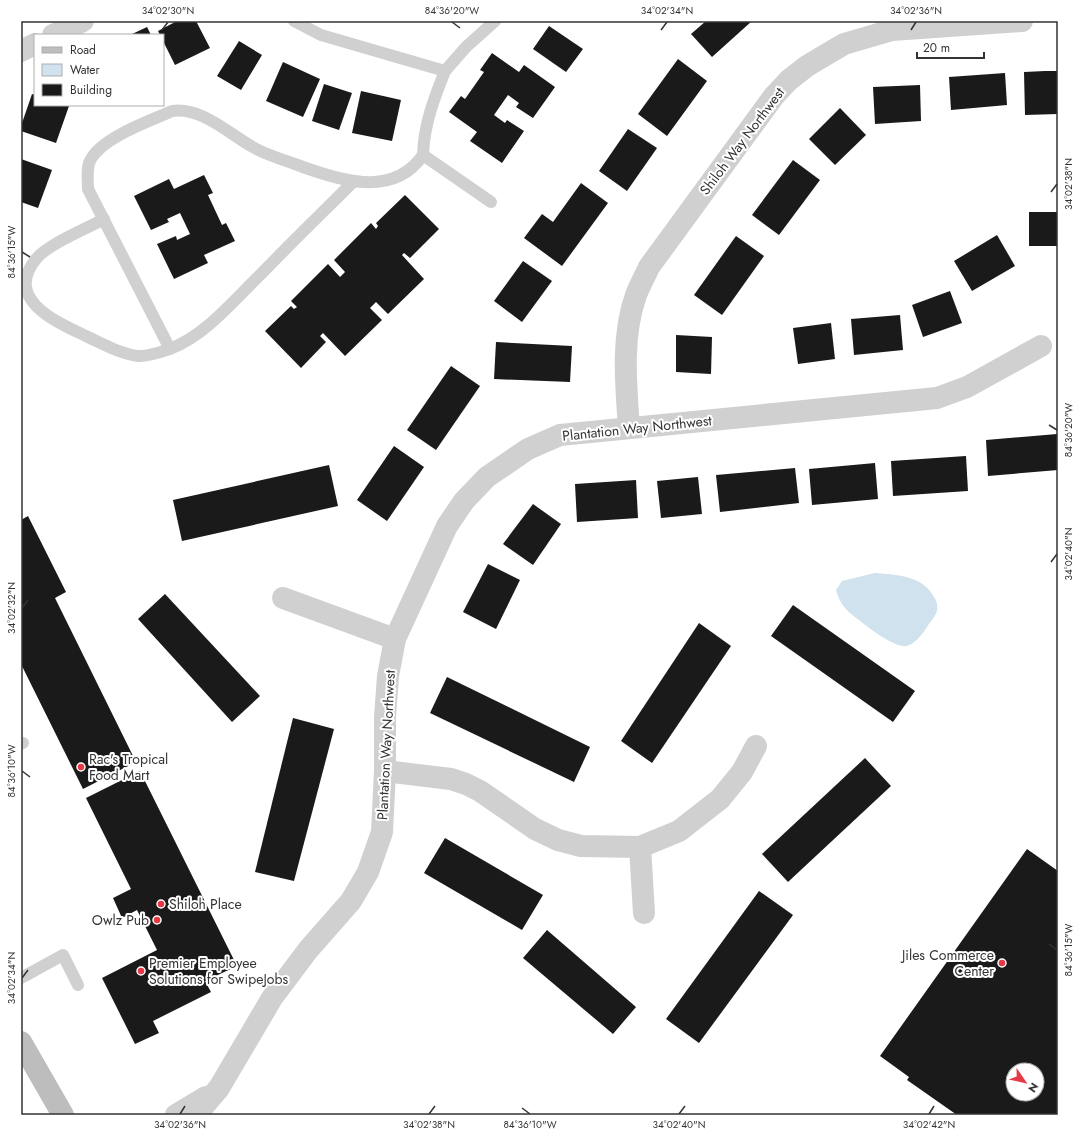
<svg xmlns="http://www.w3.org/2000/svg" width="1079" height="1136" viewBox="0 0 1079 1136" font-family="Jost,sans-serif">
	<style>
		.water { fill: #cfe2ee }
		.building { fill: #1a1a1a; fill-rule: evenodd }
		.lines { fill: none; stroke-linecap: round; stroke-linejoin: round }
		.service { stroke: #d0d0d0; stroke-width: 12 }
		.minor { stroke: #d0d0d0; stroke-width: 22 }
		.secondary { stroke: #bdbdbd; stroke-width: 22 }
		.ticks { fill: none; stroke: #333; stroke-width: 1.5 }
		.poi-dot { fill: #e63946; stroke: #fff; stroke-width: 1.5 }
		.labels { text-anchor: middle; stroke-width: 4; stroke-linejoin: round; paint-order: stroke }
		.street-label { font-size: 14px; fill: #333; stroke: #fff }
		.poi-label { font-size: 14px; fill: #333; stroke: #fff; text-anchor: start }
		.neatline { fill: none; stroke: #333; stroke-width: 1.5 }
		.ticks-label { font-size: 10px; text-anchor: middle; fill: #333 }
	</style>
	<rect width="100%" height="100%" fill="#fff"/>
	<!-- water -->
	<path class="water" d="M875 573C897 575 922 575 934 597 937 601 938 607 937 611 935 617 930 622 927 627 923 633 915 644 907 646 896 648 873 631 864 624 850 613 841 608 836 590L842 581Z"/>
	<!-- building -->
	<g class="building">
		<polygon points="177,21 196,21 210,48 175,65 163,41 163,35 160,35 158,31"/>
		<polygon points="706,21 752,21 712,57 691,34"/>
		<polygon points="549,26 583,49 566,72 533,49"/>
		<polygon points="147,27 151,35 130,35"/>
		<polygon points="239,41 262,55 241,90 217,76"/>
		<polygon points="492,53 519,72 524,65 555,87 533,118 516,107 519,103 508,95 494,115 505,123 507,120 524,131 502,163 470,141 477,132 449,112 461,96 465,99 484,72 480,70"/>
		<polygon points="678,59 707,81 667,136 638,114"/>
		<polygon points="283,62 320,79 303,117 266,101"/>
		<polygon points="1045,71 1058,71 1058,114 1025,115 1024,72"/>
		<polygon points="1005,73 1007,105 951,110 949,77"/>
		<polygon points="324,84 352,93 339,130 312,121"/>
		<polygon points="920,85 921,121 875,124 873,87"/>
		<polygon points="361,91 401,100 392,141 352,133"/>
		<polygon points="32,94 35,95 35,105 69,106 56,143 21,131 21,126"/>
		<polygon points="840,108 866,135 835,165 809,139"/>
		<polygon points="628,129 657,148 627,191 599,171"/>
		<polygon points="21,159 52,170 38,208 21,202"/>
		<polygon points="793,160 820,180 779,235 752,215"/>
		<polygon points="204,175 213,193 208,195 222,225 226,223 235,241 204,255 208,263 174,279 157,244 176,236 177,240 190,234 180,213 167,219 169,222 151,230 134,196 169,179 174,189"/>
		<polygon points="581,183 608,203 562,266 524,238 542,214 553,222"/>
		<polygon points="405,195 439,229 410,258 404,253 402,255 424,279 388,314 376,302 370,308 382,320 345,356 323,333 320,336 326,342 301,368 265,331 291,306 294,309 297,307 291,301 328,264 340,277 345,272 334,260 371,223 376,229 378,226 376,223"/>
		<rect x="1029" y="212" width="29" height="34"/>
		<polygon points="997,235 1015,266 972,291 954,261"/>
		<polygon points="736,236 764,256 722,315 694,295"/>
		<polygon points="523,261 552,281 522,322 494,301"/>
		<polygon points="950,291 962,323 923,337 912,305"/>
		<polygon points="900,315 903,350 854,355 851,319"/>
		<polygon points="831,323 835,359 798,364 793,328"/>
		<polygon points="676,335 712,337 711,374 676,372"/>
		<polygon points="496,342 572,346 570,382 494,379"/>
		<polygon points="451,366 480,386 436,450 407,430"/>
		<polygon points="1057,434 1058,470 988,476 986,440"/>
		<polygon points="394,446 424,467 387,521 357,500"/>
		<polygon points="966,456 968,491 893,496 891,461"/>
		<polygon points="875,463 878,499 812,505 809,469"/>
		<polygon points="329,465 338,506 182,541 173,500"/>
		<polygon points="795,468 799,503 720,512 716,475"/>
		<polygon points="698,477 702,514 661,518 657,481"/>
		<polygon points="636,480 638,518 577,522 575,484"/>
		<polygon points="533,504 561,524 533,565 503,544"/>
		<polygon points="28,516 66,592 55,598 136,762 83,789 21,664 21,520"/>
		<polygon points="488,564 520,580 496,629 463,612"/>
		<polygon points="165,594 260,696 232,722 138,619"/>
		<polygon points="793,605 915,691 893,722 771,636"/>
		<polygon points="699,623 731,646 652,763 621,741"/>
		<polygon points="447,677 590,747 574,782 430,713"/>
		<polygon points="293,718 334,729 294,881 255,872"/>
		<polygon points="865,758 891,786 788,882 762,854"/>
		<polygon points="140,771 237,966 205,981 211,992 153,1021 159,1033 135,1044 102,978 157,950 137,910 122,918 113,898 131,889 86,798"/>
		<polygon points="445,838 543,895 522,930 424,873"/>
		<path d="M1027 849 1058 871V1115H957L907 1080 909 1077 880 1056ZM1013 1070H1037V1094H1013Z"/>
		<polygon points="759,891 793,915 699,1043 666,1019"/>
		<polygon points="547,930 636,1007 613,1034 523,958"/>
	</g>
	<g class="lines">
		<!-- service -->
		<g class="service">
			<polyline points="294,21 321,35 445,71 466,47 495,21"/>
			<path d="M445 71C434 99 424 124 423 155L491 202"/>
			<path d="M104 219C86 229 48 244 36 259 2 301 61 324 90 338 105 345 121 354 138 356 147 357 161 352 170 349 206 335 234 300 261 274 291 243 322 213 353 182"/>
			<path d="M170 349 88 189C88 179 86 167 91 159 103 137 150 121 172 111 201 107 227 132 251 146 264 154 281 159 295 164 337 180 393 199 423 155"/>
			<polyline points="21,744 23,743"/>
			<polyline points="21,978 63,955 78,985"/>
		</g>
		<!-- minor -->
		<g class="minor">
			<polyline points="53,35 83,21"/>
			<polyline points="21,51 35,44"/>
			<path d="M629 428C626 385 621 337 636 295 640 285 645 276 649 267L774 96 789 80 807 66 844 44 892 30 1022 21"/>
			<polyline points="283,598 395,639"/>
			<polyline points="385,771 451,779 466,784 480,791 535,829 558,840 581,846 640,847 679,831 720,799 742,772 756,746"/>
			<polyline points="640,847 644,913"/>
			<polyline points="176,1115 206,1097"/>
			<polyline points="196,1115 219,1088 272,998 308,950 351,901 368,872 382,832 385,771 385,717 388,676 395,639 447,526 464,501 487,477 528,449 560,435 937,398 967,387 1041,346"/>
		</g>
		<!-- secondary -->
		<polyline class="secondary" points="21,1042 63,1115"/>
	</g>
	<!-- ticks -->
	<path class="ticks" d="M452 22 460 28M162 30 168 22M661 30 667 22M911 30 916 22M1051 192 1057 184M22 252 30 257M1049 425 1057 430M1051 562 1057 554M22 608 28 600M22 771 30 777M1049 944 1057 950M22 978 28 970M522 1108 530 1114M180 1114 185 1106M429 1114 435 1106M679 1114 685 1106M929 1114 934 1106"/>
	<!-- markers -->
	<g class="poi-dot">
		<circle cx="81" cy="767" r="4"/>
		<circle cx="161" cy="904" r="4"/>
		<circle cx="157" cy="920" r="4"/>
		<circle cx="1002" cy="963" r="4"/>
		<circle cx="141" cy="971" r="4"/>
	</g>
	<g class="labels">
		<!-- street labels -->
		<g class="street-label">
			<text transform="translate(742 141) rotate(-53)" y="5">Shiloh Way Northwest</text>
			<text transform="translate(637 428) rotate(-6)" y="5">Plantation Way Northwest</text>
			<text transform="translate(386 745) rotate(-87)" y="5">Plantation Way Northwest</text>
		</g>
		<!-- poi labels -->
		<g class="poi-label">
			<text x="89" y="764">Rac's Tropical<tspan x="89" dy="16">Food Mart</tspan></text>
			<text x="169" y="909">Shiloh Place</text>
			<text x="149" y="925" text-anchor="end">Owlz Pub</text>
			<text x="994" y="960" text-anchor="end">Jiles Commerce<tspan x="994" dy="16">Center</tspan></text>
			<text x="149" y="968">Premier Employee<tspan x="149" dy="16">Solutions for SwipeJobs</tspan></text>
		</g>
	</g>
	<!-- border -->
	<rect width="1079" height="1136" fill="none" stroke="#ffffff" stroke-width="44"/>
	<!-- legend -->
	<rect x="34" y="34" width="130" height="72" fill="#ffffff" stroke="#adadad"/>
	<rect x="42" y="47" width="20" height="6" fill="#bdbdbd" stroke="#adadad"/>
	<text x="70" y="54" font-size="12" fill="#333333">Road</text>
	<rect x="42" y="64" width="20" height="12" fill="#cfe2ee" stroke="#adadad"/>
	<text x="70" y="74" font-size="12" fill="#333333">Water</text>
	<rect x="42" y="84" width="20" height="12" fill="#1a1a1a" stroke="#adadad"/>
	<text x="70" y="94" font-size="12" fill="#333333">Building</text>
	<!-- north arrow -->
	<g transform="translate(1025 1082) rotate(124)"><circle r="19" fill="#ffffff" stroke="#adadad"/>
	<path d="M0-3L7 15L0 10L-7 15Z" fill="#e63946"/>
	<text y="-6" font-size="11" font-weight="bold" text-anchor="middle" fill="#333333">N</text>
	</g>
	<!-- scale -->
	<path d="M917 52v6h67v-6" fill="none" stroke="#333333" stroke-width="2"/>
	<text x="923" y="52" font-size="12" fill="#333333" stroke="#ffffff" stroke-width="3" paint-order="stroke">20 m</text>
	<rect x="22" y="22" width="1035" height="1092" class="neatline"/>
	<g class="ticks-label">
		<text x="168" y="14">34°02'30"N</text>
		<text x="452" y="14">84°36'20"W</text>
		<text x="667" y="14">34°02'34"N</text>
		<text x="916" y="14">34°02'36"N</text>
		<text transform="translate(1068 184) rotate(-90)" y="4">34°02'38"N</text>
		<text transform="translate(11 252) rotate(-90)" y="4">84°36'15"W</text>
		<text transform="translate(1068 430) rotate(-90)" y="4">84°36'20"W</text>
		<text transform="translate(1068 554) rotate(-90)" y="4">34°02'40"N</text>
		<text transform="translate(11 608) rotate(-90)" y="4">34°02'32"N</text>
		<text transform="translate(11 771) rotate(-90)" y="4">84°36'10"W</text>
		<text transform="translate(1068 950) rotate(-90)" y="4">84°36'15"W</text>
		<text transform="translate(11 978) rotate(-90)" y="4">34°02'34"N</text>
		<text x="180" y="1128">34°02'36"N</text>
		<text x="429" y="1128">34°02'38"N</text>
		<text x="530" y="1128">84°36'10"W</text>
		<text x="679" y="1128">34°02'40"N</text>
		<text x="929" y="1128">34°02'42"N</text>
	</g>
</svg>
